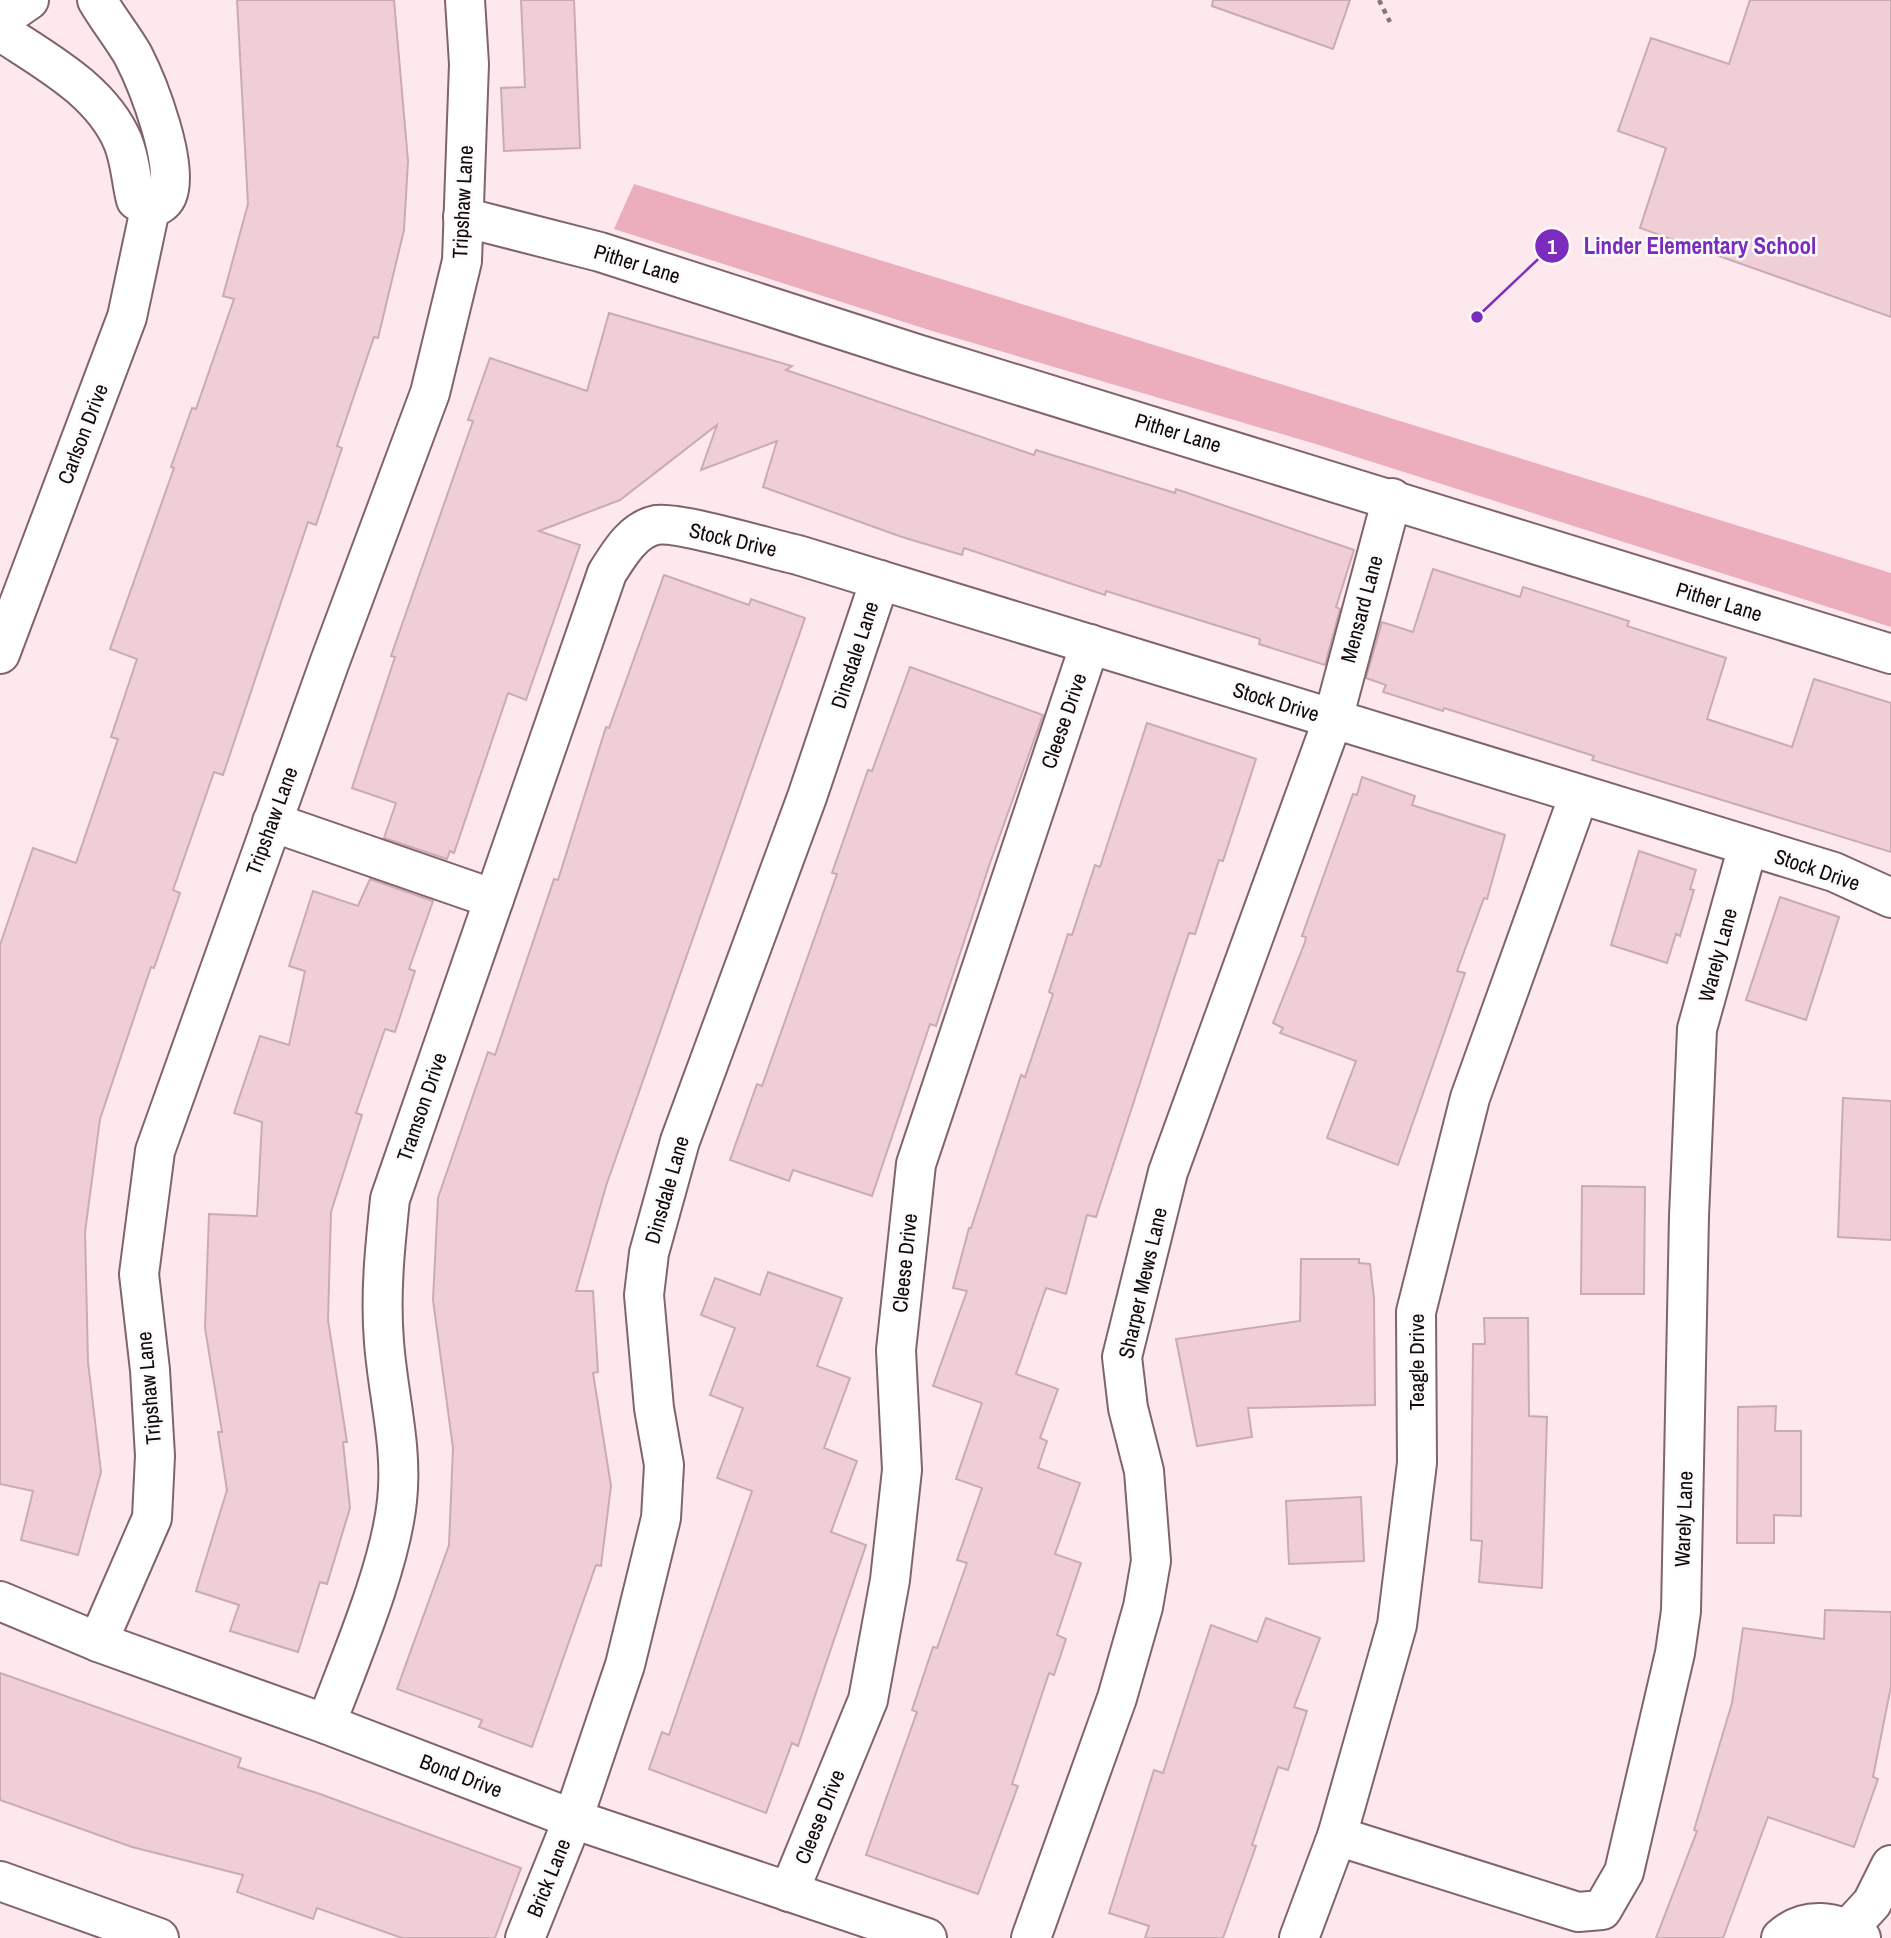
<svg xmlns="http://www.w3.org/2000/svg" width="1891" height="1938" viewBox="0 0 1891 1938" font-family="'Archivo Narrow',sans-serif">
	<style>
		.green { fill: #ecadbd }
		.building { fill: #f0ced6; stroke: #cbabb3; stroke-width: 2 }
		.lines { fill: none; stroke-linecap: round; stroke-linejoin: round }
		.minor-casing { stroke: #81646b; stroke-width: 42 }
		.path { stroke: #86767a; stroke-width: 4.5; stroke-dasharray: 5 5; stroke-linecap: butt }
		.minor { stroke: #fff; stroke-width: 38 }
		.labels { text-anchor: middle; stroke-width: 5; stroke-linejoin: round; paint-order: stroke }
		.street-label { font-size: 21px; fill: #12080b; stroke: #fbfbfb }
		.leader { fill: none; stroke: #7b2cbf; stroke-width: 2.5 }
		.callout-dot { fill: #7b2cbf; stroke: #fbfbfb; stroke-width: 2.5 }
		.mark-label { font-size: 21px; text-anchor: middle; font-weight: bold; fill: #fff }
		.callout-label { font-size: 23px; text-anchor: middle; font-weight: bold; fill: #7b2cbf; stroke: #fbfbfb; stroke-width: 5; stroke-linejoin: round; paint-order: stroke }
	</style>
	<rect width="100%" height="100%" fill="#fde8ed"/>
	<!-- green -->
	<polygon class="green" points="634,184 1891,573 1891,627 1319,445 929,330 614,229"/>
	<!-- building -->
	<g class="building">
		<polygon points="237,0 394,0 408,161 404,230 378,338 374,337 337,446 342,448 316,525 308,522 223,775 214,772 173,890 180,893 154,968 151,967 100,1119 85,1232 88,1362 101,1472 78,1555 21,1540 33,1491 0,1484 0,945 33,848 76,863 118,739 111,737 137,659 110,649 174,468 171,467 192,408 196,409 234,299 223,296 248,204"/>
		<polygon points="521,0 574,0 580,148 504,151 501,88 525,87"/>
		<polygon points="1213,0 1350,0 1333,49 1212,6"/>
		<polygon points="1750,0 1891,0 1891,317 1640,228 1666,148 1618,131 1651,38 1729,64"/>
		<polygon points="609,313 792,366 786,370 1034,455 1036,450 1175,493 1176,489 1354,550 1336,607 1340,609 1325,665 1259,644 1260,639 1106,591 1105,595 964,548 962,555 902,537 763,487 777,441 701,470 717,425 620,500 539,531 580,545 526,700 508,693 454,853 450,851 447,859 384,838 396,803 352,788 395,657 391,656 473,421 468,420 490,358 587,391"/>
		<polygon points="1433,569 1520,597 1523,587 1629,621 1627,626 1726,658 1707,719 1792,747 1814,679 1891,703 1891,852 1592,760 1594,756 1444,708 1443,711 1383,692 1386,685 1366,678 1382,622 1413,632"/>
		<polygon points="664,575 749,605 751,599 805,618 606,1186 576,1291 593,1291 598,1372 593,1373 611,1486 601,1566 596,1565 532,1747 479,1727 482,1720 397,1689 449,1545 453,1448 433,1300 438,1198 488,1052 495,1055 554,879 558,880 606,727 609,728"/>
		<polygon points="910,667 1043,715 990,863 936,1026 930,1024 872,1196 793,1170 789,1181 730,1160 757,1084 762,1086 837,874 832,873 868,770 872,771"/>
		<polygon points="1147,723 1256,759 1223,861 1219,860 1195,934 1189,933 1096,1217 1087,1215 1066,1294 1046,1288 1016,1374 1058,1389 1040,1438 1047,1441 1038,1468 1080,1483 1055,1554 1081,1563 1057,1635 1066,1639 1054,1675 1049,1673 1012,1784 1018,1786 978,1894 866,1855 917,1712 912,1710 933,1647 937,1648 967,1563 957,1560 982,1488 956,1479 982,1403 933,1386 967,1291 953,1288 969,1228 971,1228 1021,1075 1025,1077 1053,994 1049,992 1068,934 1072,935 1095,865 1100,867"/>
		<polygon points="1362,777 1415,796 1412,805 1505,835 1487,899 1484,898 1457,971 1465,973 1398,1165 1327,1138 1356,1061 1280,1033 1283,1028 1273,1023 1305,942 1306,937 1302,936 1353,794 1357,795"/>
		<polygon points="1639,851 1696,870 1690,889 1694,890 1680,936 1676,934 1667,963 1611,945"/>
		<polygon points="370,879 433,901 409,969 415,971 395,1032 385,1029 356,1113 362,1115 331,1212 328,1320 347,1442 343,1442 350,1508 327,1584 320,1582 298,1652 230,1631 239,1605 196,1591 227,1490 218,1432 222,1432 205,1328 209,1214 257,1216 262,1122 234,1113 260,1036 289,1045 305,971 289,966 313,891 358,906"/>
		<polygon points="1780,897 1839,917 1806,1020 1746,1000"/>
		<polygon points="1843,1098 1891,1101 1891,1240 1838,1237"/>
		<polygon points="1582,1186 1645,1187 1644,1294 1581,1294"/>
		<polygon points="1301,1259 1359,1259 1359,1263 1370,1264 1374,1298 1375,1405 1248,1408 1252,1437 1197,1446 1176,1339 1300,1321"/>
		<polygon points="768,1272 842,1298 817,1366 850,1378 824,1448 857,1461 831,1532 866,1545 798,1746 792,1743 766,1813 649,1769 662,1732 669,1735 752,1491 717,1478 743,1408 710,1395 735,1328 701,1315 715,1278 760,1295"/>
		<polygon points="1484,1318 1528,1318 1529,1416 1547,1417 1542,1588 1479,1582 1482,1541 1471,1540 1473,1344 1485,1344"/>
		<polygon points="1776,1406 1775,1431 1801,1431 1801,1516 1774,1515 1774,1543 1737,1543 1738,1407"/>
		<polygon points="1361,1497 1364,1561 1289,1564 1286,1501"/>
		<polygon points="1825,1610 1891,1612 1891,1686 1873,1777 1878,1779 1854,1847 1768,1817 1723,1938 1656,1938 1697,1831 1694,1830 1732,1703 1743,1628 1824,1639"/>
		<polygon points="1266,1618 1320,1638 1294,1707 1307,1711 1288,1770 1278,1767 1252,1845 1256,1846 1223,1938 1145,1938 1149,1926 1109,1913 1154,1770 1163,1773 1211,1625 1257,1642"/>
		<polygon points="0,1673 241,1758 238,1767 320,1794 521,1868 495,1938 402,1938 317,1908 313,1919 237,1892 243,1875 132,1847 0,1800"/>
	</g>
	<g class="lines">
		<defs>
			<g id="minor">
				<path d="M97 0C108 19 122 36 133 55 148 84 180 166 167 196 163 204 157 206 150 209"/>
				<polyline points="0,20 29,0"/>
				<path d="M0 31C45 61 101 90 123 142 131 162 131 181 136 200L150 209"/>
				<polyline points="463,217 600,252 917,354 1891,654"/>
				<polyline points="0,654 127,317 150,209"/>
				<polyline points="272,822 494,899"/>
				<polyline points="0,1601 98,1642 326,1724 573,1819 927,1938"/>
				<polyline points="98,1642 152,1518 155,1456 150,1370 139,1274 155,1151 329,664 430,393 462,261 469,64 465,0"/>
				<path d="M326 1724C350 1660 390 1568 397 1501 403 1447 388 1396 384 1342 380 1294 385 1247 390 1199L607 573C618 556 632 530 656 525 679 521 770 549 798 555L1834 872 1891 898"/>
				<polyline points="1337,1836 1578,1912 1602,1910 1624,1872 1675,1653 1681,1611 1689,1216 1697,1029 1748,846"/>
				<polyline points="0,1881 159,1938"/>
				<polyline points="789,1892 868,1700 890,1580 902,1470 896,1350 916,1164 1090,644"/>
				<polyline points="1848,1929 1872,1903 1891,1865"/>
				<polyline points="525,1938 573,1819 625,1665 661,1518 664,1465 654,1408 644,1295 649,1253 680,1141 807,797 880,580"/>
				<polyline points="1031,1938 1117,1698 1143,1607 1151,1561 1144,1471 1128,1408 1122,1357 1168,1172 1333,719 1392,498"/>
				<polyline points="1299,1938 1337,1836 1397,1625 1417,1463 1416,1312 1470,1098 1579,795"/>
				<path d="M1781 1938C1805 1916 1836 1920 1861 1938"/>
			</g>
		</defs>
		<!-- minor casing -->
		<use href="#minor" class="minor-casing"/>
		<!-- path -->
		<polyline class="path" points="1379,0 1390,22"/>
		<!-- minor -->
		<use href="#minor" class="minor"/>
	</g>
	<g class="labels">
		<!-- street labels -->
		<g class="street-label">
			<text transform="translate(463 202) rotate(-87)" y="7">Tripshaw Lane</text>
			<text transform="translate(637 264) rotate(17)" y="7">Pither Lane</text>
			<text transform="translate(1178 433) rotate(17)" y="7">Pither Lane</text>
			<text transform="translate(83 434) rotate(-69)" y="7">Carlson Drive</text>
			<text transform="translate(733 540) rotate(13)" y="7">Stock Drive</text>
			<text transform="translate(1719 602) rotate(17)" y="7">Pither Lane</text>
			<text transform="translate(1362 609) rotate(-75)" y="7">Mensard Lane</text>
			<text transform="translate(855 655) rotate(-72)" y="7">Dinsdale Lane</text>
			<text transform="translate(1276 702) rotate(17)" y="7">Stock Drive</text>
			<text transform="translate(1064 721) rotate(-71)" y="7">Cleese Drive</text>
			<text transform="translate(272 821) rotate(-70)" y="7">Tripshaw Lane</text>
			<text transform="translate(1817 870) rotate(19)" y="7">Stock Drive</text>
			<text transform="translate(1718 955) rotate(-75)" y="7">Warely Lane</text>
			<text transform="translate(422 1107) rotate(-71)" y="7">Tramson Drive</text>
			<text transform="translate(667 1190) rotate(-74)" y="7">Dinsdale Lane</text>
			<text transform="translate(905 1263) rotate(-84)" y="7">Cleese Drive</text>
			<text transform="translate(1143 1283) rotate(-77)" y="7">Sharper Mews Lane</text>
			<text transform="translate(1417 1362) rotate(-90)" y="7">Teagle Drive</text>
			<text transform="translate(149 1388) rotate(-95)" y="7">Tripshaw Lane</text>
			<text transform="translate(1684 1519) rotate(-88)" y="7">Warely Lane</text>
			<text transform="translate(461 1776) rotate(21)" y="7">Bond Drive</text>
			<text transform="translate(820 1817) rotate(-68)" y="7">Cleese Drive</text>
			<text transform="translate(549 1878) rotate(-68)" y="7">Brick Lane</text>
		</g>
	</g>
	<!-- callouts -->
	<path class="leader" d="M1477 317L1552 246"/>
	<g class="callout-dot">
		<circle cx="1477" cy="317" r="7"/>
		<circle cx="1552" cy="246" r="18"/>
	</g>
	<g class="mark-label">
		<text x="1552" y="254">1</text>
	</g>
	<g class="callout-label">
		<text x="1700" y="254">Linder Elementary School</text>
	</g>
</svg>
